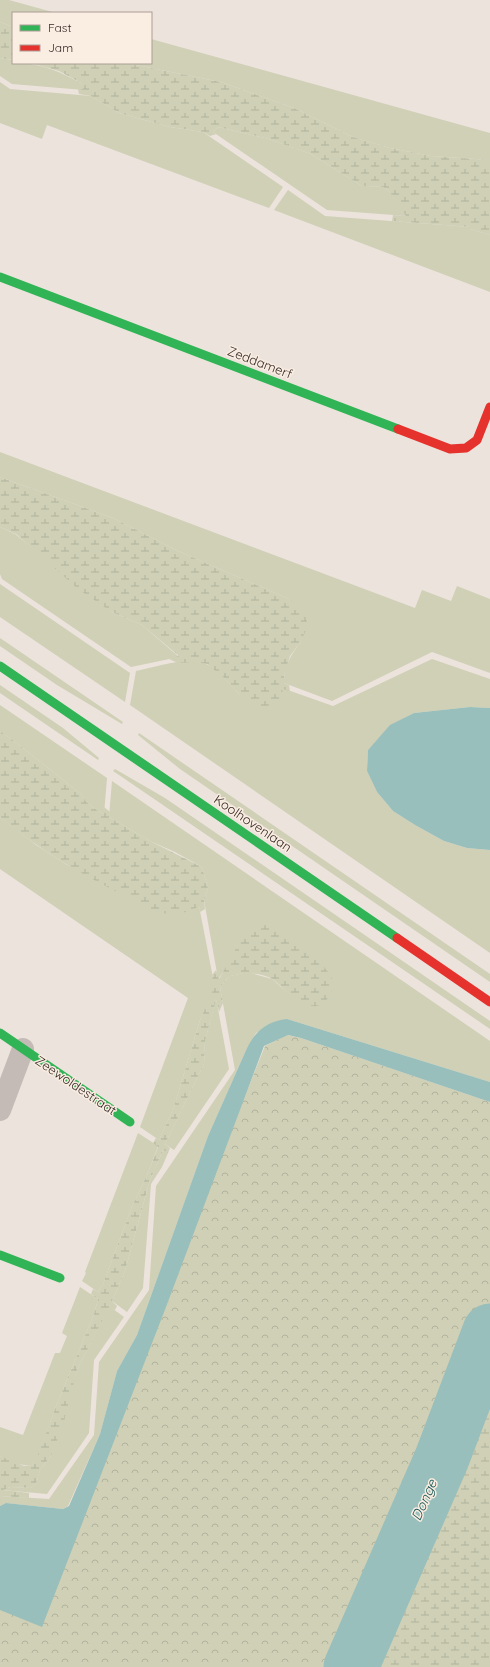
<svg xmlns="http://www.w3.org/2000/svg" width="490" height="1667" viewBox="0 0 490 1667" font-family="Quicksand,sans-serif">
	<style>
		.grass { fill: #cfd0b6 }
		.forest { fill: url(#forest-crowns) }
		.wetland { fill: url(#wetland-marsh) }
		.water { fill: #98bfbb }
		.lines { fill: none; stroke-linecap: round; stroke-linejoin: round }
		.river { stroke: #98bfbb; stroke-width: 55 }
		.street { stroke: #c4bbb6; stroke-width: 22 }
		.fast { stroke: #30b455; stroke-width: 9 }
		.jam { stroke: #e5322d; stroke-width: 9 }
		.labels { text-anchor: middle; stroke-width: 3; stroke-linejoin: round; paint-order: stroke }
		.street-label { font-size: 13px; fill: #342825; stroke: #faede2 }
		.water-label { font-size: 14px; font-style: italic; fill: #195855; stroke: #faede2 }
	</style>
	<defs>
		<pattern id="forest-crowns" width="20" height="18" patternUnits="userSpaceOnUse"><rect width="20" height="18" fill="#cfd0b6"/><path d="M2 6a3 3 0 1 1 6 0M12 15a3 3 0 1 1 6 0" fill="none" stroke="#b2b39c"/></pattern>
		<pattern id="wetland-marsh" width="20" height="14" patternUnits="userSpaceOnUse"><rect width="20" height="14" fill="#cfd0b6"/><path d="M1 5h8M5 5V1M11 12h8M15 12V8" fill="none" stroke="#b2b39c"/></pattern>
	</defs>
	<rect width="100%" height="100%" fill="#ece3dc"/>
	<!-- grass -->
	<g class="grass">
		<polygon points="0,0 9,0 56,13 13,13 13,27 0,22"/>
		<polygon points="151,39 490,133 490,160 431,156 390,148 353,137 294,108 221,82 126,63 151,63"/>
		<path d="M0 58 13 60V63C41 63 56 70 81 83L84 90 12 84 0 76Z"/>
		<polygon points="0,82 10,89 91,96 119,113 170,127 203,132 283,187 269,208 47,125 42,139 0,123"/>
		<polygon points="218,127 269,139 311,154 362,186 383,187 389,191 407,216 327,210 213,132"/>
		<polygon points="288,190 325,216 470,227 470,229 490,235 490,292 274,210"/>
		<path d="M0 452 415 608 422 590 451 601 457 586 490 599V673L432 652 332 701 284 683C283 666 292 654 301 641L289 599 176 550 113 518 0 477Z"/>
		<polygon points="0,527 15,534 112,612 142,625 179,657 131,667 2,579 0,574"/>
		<polygon points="0,584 130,673 125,702 0,617"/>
		<polygon points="0,638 123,722 122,724 57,685 0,646"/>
		<path d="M432 659 490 679V708L470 707 414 713 391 725 368 750 367 771 377 792 393 811 415 825 444 841 467 848 490 850V953L130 705 136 671C155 667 188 656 206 664 218 669 231 686 240 695L282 688 333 706Z"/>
		<polygon points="0,685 63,728 99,758 98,760 0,693"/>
		<path d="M0 705 107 778 104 814C94 809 87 804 81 794L14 741 0 731Z"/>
		<polygon points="139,733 490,974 490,982 180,769 138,735"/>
		<polygon points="115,769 165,798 490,1021 490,1029 122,777 113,771"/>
		<polygon points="112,781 490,1041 490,1082 287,1019 256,1033 247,1048 208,1136 137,1335 117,1371 100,1434 68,1506 63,1509 6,1503 0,1506 0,1496 49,1499 94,1435 99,1362 149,1290 156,1186 235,1070 220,987 230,976 247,972 272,979 289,994 238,946 228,966 218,979 204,900 208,888 202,867 175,852 150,841 109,817"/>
		<polygon points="0,817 36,845 67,865 199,906 215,988 200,1020 174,1107 159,1140 140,1127 188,998 0,869"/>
		<polygon points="216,998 229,1069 174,1150 165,1144 204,1064 205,1041"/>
		<polygon points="138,1133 158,1146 148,1173 131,1209 103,1284 98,1292 82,1281 86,1273 85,1272"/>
		<polygon points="163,1150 168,1153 162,1167 151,1184 143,1288 127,1312 112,1301 125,1271 149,1183"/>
		<path d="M80 1287 98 1299 94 1314 57 1404 37 1458 32 1465C20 1466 10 1462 0 1456V1427L23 1435 55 1353H60L67 1336 62 1333Z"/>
		<polygon points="109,1306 124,1317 94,1360 89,1433 47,1494 2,1490 10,1487 31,1488 36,1484 40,1470 51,1456 77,1370"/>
	</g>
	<!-- forest -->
	<polygon class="forest" points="287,1035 301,1038 490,1102 490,1350 379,1626 361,1667 0,1667 0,1608 37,1622 127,1391 265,1046"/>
	<!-- wetland -->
	<g class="wetland">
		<polygon points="0,22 13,27 13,60 0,58"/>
		<polygon points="31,63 126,63 221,82 294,108 353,137 390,148 431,156 490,160 490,235 470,229 470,227 392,221 393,215 406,216 389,191 383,187 362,186 311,154 269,139 218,127 213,132 216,134 210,136 203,132 170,127 119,113 91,96 79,94 78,89 83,89 81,83 59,71"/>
		<polygon points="0,477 113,518 176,550 289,599 304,610 308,626 301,641 290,656 284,675 284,683 289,685 290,691 282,689 283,693 277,704 256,708 240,695 223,677 207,664 195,662 178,663 169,659 179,656 142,625 112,612 78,589 16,534 0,527"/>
		<path d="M0 731 14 741 81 794C87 804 94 809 104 814V807L110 812 109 817 150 841 202 867 208 888 204 900 205 909 200 912 199 906C190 911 180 915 170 914 155 913 140 904 127 897 82 875 39 850 0 817Z"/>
		<path d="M265 925C286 933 319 956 330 975 335 982 332 992 328 998 310 1022 286 987 272 979 262 973 241 971 231 976 227 978 223 984 220 987L223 1003 219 1012 216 999 205 1041 204 1064 165 1144 170 1148 168 1153 163 1150 149 1183 125 1271 112 1301 117 1306 115 1310 109 1307 77 1370 63 1425 51 1456 40 1470 36 1484 31 1488 10 1487 3 1490 29 1493V1498L0 1496V1456L24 1466 32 1465 37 1457 57 1404 94 1314 98 1299 91 1294 93 1289 98 1292 103 1284 131 1209 148 1173 158 1147 153 1143 156 1138 159 1140 174 1107 200 1020 214 988 212 975 216 970 219 979C228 965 236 944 248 933 252 929 260 927 265 925Z"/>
		<polygon points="490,1350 490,1667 361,1667 379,1626"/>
	</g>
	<!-- water -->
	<g class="water">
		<polygon points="470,707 490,708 490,850 467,848 444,841 415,825 393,811 377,792 367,771 368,750 390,725 414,713"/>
		<path d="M287 1019 490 1082V1102L301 1038 288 1035 264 1046 166 1307 42 1627 0 1610V1506L6 1503 63 1509 69 1506 100 1434 117 1371 137 1335 208 1136 247 1048C255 1031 268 1021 287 1019Z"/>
	</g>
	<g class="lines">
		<!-- river -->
		<polyline class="river" points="351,1667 442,1458 490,1331"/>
		<!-- street -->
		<polyline class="street" points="0,1110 23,1049"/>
		<!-- fast -->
		<g class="fast">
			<polyline points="0,277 398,429"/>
			<polyline points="0,666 397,938"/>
			<polyline points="0,1033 130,1122"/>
			<polyline points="0,1255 60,1278"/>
		</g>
		<!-- jam -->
		<g class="jam">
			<polyline points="398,429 450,449 466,448 477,440 490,407"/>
			<polyline points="397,938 490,1002"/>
		</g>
	</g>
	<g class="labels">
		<!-- street labels -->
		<g class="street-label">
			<text transform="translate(260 362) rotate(21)" y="5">Zeddamerf</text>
			<text transform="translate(253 823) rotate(34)" y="5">Koolhovenlaan</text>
			<text transform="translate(76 1085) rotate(34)" y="5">Zeewoldestraat</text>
		</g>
		<!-- water labels -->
		<g class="water-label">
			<text transform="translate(424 1500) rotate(-66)" y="5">Donge</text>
		</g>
	</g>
	<!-- legend -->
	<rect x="12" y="12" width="140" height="52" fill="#faede2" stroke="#ab9e96"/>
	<rect x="20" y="25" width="20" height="6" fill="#30b455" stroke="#ab9e96"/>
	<text x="48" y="32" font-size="12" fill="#342825">Fast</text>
	<rect x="20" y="45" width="20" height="6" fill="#e5322d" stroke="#ab9e96"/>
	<text x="48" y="52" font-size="12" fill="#342825">Jam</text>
</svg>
